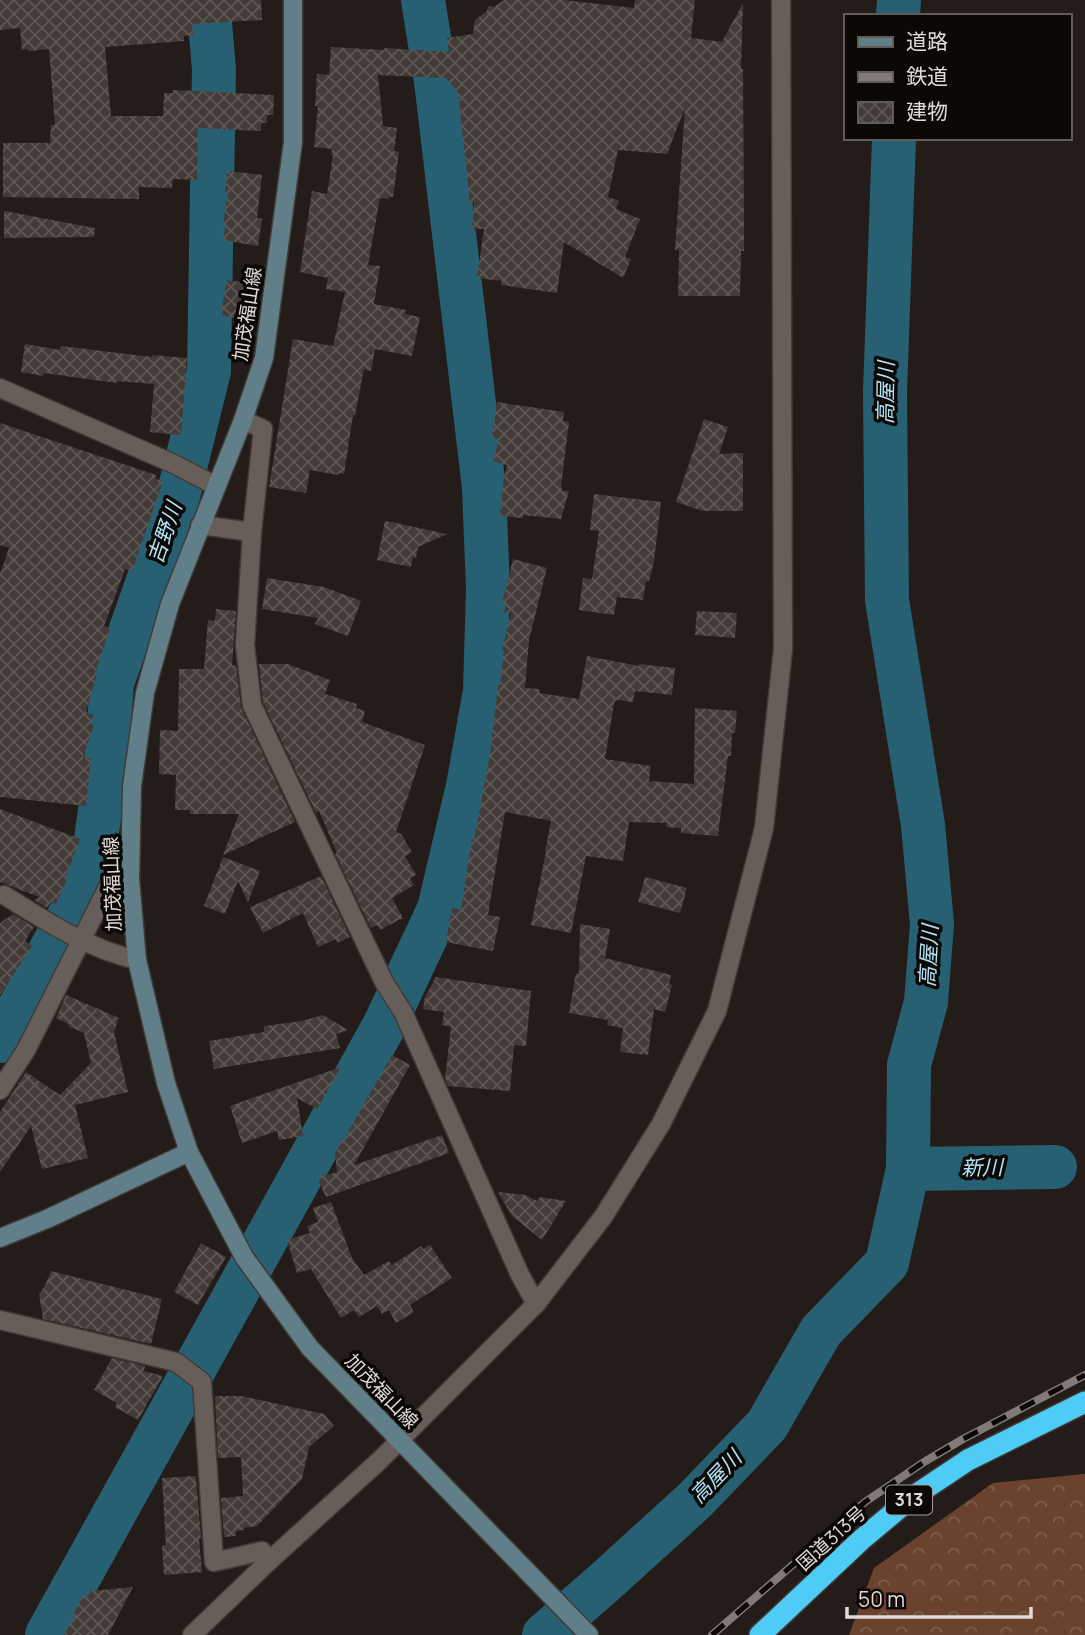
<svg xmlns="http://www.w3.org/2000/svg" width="1085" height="1635" viewBox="0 0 1085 1635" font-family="Manrope,'Noto Sans JP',sans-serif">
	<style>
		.forest { fill: url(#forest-crowns) }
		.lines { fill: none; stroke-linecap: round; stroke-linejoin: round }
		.river { stroke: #275f73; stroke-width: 44 }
		.building { fill: url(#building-cross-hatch) }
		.street-casing { stroke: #403a38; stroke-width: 21 }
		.secondary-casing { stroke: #403a38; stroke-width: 21 }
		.highway-casing { stroke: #403a38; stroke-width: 24 }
		.street { stroke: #675e5a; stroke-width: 18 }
		.secondary { stroke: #607f89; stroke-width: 18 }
		.highway { stroke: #4eccf6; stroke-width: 21 }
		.rail-casing { stroke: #817a77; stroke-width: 8 }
		.rail { stroke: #0b0806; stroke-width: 5; stroke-dasharray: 16; stroke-linecap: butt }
		.labels { text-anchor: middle; stroke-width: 7; stroke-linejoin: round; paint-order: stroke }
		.shield { fill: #0b0806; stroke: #a09b99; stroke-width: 2 }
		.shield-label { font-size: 18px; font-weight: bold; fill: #e0dad8 }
		.street-label { font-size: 19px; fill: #e0dad8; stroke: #0b0806 }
		.water-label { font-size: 21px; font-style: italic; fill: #b1e3f6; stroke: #0b0806 }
	</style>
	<defs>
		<pattern id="forest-crowns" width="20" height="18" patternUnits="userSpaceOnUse" patternTransform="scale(1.75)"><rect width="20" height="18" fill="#6b422d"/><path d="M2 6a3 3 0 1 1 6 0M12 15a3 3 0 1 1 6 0" fill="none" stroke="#805d4b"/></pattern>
		<pattern id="building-cross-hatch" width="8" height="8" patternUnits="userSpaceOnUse" patternTransform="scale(1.75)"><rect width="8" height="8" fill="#433b37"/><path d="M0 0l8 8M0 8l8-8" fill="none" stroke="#5e5753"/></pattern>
	</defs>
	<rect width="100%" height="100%" fill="#241c19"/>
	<!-- forest -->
	<polygon class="forest" points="1085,1474 1085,1635 849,1635 874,1568 993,1483"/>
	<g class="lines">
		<!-- river -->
		<g class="river">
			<polyline points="898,16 899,0"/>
			<polyline points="0,1041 11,1023 74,907 95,846 105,776 112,683 178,496 209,371 214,69 208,0"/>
			<polyline points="908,1169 1055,1167"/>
			<polyline points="47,1635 384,1026 439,909 468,786 485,691 488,589 484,488 436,81 423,0"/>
			<polyline points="544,1635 606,1581 695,1500 767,1425 821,1331 887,1263 908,1169 909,1065 926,1002 932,924 923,825 887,600 885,392 894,138"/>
		</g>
	</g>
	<!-- building -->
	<g class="building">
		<polygon points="0,0 261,0 262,20 192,24 193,35 184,36 184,41 105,47 111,116 163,116 164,93 173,93 173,90 274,95 273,115 267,115 267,123 261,123 261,131 198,128 197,180 173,179 172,188 139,187 139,199 3,197 3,143 50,143 51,125 55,125 49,49 28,51 27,49 22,50 20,28 0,30"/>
		<polygon points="504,0 564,0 634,8 635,0 695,0 691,38 722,42 743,3 741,69 743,69 744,228 744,251 741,251 740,296 678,296 679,250 675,250 685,108 667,154 618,150 608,197 619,201 616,209 640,219 625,257 631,259 623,278 564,242 557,293 501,285 502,281 477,278 484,229 472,229 474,203 470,203 458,92 446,78 378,75 383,126 397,128 394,151 399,152 393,197 389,197 389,199 380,198 368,265 380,266 374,304 406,310 405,314 420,317 412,356 375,349 371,371 364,369 355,415 353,415 344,474 339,473 338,475 310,470 306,493 269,487 293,339 333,346 345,292 326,289 328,278 300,272 312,191 327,194 333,155 331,155 332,149 314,147 318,106 315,106 317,74 329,75 331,47 384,50 385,48 449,52 447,38 473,34 475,20 487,11 488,6 494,7"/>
		<polygon points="227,171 262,175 257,218 262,219 258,246 223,240 226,225 223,224 228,194 225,193"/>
		<polygon points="4,211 95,228 94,237 4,238"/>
		<polygon points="227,280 255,284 249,320 223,316 223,313 221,313"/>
		<polygon points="25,344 60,350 61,346 152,357 152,355 187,358 181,435 150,432 154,384 117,381 116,383 44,373 43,376 21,372"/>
		<polygon points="497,402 564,412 563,421 569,422 561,486 562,491 569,491 561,519 523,515 523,518 500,516 504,477 507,465 493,461 499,439 492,438"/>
		<polygon points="704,419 728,427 719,454 743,453 743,511 703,511 676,502"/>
		<polygon points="0,423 156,475 155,479 163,481 132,571 125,569 104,626 110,628 95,673 97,674 86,712 94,715 90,724 94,725 83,757 91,758 86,806 0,797 0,574 9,548 0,545"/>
		<polygon points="594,494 661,502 654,561 649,582 646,581 643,600 617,597 614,615 579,610 583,578 592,579 599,531 590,530"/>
		<polygon points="385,521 396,523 447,534 418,547 416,558 413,557 411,567 377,560"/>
		<polygon points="513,559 547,568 529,640 525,688 540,689 539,693 579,699 587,656 639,666 639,664 675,668 672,695 635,691 633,702 616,700 614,703 605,759 651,766 649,781 694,784 695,708 737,711 735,733 732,733 731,756 728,756 718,836 681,833 681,828 666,827 667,823 629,822 623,861 586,856 571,933 531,925 546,852 545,852 551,821 505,812 488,915 500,917 493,951 446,942 452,908 461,910 472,839 474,840 490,755 498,685 500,685 504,650 502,650 511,613 504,612 506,604 502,603"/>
		<polygon points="267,578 324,587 361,601 348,636 315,624 318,618 262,609"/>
		<polygon points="216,609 236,611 232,665 236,665 241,707 295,822 223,855 239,814 190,814 190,810 175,810 176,775 159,774 160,730 178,731 179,669 204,669 208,620 215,621"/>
		<polygon points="697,611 737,613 735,638 695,635"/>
		<polygon points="259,664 288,664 330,680 325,694 357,704 356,708 365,711 362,722 425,745 396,832 401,834 412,852 405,856 416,875 410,878 414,885 392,898 403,918 380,930 377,925 371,928 335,854 337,853 319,811 316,813 263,702"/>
		<polygon points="0,809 80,839 65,879 67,879 56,904 51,902 47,908 34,900 39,897 0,882"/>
		<polygon points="223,857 260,871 248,902 238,881 225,914 204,906"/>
		<polygon points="321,876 350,937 337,943 336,939 318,947 303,913 263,933 250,907"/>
		<polygon points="645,877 687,888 680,913 638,902"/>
		<polygon points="13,914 34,927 25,941 32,946 0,995 0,923"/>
		<polygon points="580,924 610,929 605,958 671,975 669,984 672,985 665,1012 654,1009 648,1055 620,1052 623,1028 607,1025 608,1020 569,1013 576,973 579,974"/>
		<polygon points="436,977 531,991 526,1046 514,1045 510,1091 448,1086 445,1078 451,1027 442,1025 444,1012 423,1009 425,997"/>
		<polygon points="66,995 119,1018 114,1032 128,1092 75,1105 88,1158 42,1169 31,1126 0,1172 0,1112 26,1072 60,1095 91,1063 84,1033 68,1026 69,1024 56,1018"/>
		<polygon points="323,1015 348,1030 336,1034 340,1048 214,1069 209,1041 264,1032 264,1026 302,1021"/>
		<polygon points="392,1055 410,1065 354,1165 442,1135 449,1153 326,1197 318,1180 320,1179 320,1177 337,1172 335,1153 342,1141 343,1141"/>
		<polygon points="341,1067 317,1109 297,1098 303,1136 279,1140 277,1131 242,1143 230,1106"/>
		<polygon points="498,1192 525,1195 537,1201 540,1197 566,1201 542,1240 512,1216"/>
		<polygon points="331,1202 352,1258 364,1275 389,1261 392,1265 421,1246 423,1249 430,1245 452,1278 410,1305 414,1312 396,1323 389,1310 382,1314 377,1306 359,1317 354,1310 341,1318 311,1269 297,1273 287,1240 310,1233 307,1226 318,1222 313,1208"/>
		<polygon points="201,1243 226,1257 198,1305 174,1292"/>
		<polygon points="51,1271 162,1299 151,1344 43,1319 39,1294 45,1286"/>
		<polygon points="112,1358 145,1366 144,1371 163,1376 138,1420 115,1407 117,1403 94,1390"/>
		<polygon points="215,1396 241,1396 324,1414 334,1426 309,1447 302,1479 257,1526 244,1528 244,1530 236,1531 236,1536 224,1537 221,1498 243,1496 241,1457 218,1458"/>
		<polygon points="196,1476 201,1539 199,1539 202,1572 164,1575 162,1546 166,1545 162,1478"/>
		<polygon points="133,1587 108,1635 64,1635 75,1616 73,1615 83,1596 87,1597 91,1591"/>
	</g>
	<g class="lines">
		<defs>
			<g id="street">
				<polyline points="0,388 174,464 216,486"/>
				<polyline points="243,420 263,429 252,532 245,645 252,705 384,982 403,1012 520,1275 536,1304"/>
				<polyline points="200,525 252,532"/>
				<path d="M4 895C45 921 88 949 137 960"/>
				<polyline points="0,1090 26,1050 111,881 130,879"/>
				<polyline points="0,1320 176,1362 202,1382 214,1562 262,1551 268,1562"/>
				<polyline points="192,1635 268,1562 379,1461 536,1304 603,1217 661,1124 717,1011 764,828 783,649 781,0"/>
			</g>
			<g id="secondary">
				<polyline points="293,0 293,142 264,358 243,420 170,604 145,693 132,786 130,879 137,960 166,1083 189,1152 244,1257 310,1348 589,1635"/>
				<polyline points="0,1238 47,1219 189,1152"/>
			</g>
			<polyline id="highway" points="760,1635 861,1540 911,1498 968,1460 1085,1402"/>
		</defs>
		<!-- street casing -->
		<use href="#street" class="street-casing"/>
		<!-- secondary casing -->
		<use href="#secondary" class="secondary-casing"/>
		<!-- highway casing -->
		<use href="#highway" class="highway-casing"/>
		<!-- street -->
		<use href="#street" class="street"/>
		<!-- secondary -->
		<use href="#secondary" class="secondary"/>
		<!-- highway -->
		<use href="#highway" class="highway"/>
		<defs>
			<polyline id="rail" points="712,1635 865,1502 924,1462 963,1439 1085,1375"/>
		</defs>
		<!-- rail casing -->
		<use href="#rail" class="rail-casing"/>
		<!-- rail -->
		<use href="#rail" class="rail"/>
	</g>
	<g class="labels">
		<!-- shield labels -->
		<rect class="shield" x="886" y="1485.5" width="46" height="29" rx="5"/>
		<g class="shield-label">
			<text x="909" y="1506">313</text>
		</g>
		<!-- street labels -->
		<g class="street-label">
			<text transform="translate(247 314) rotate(-81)" y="7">加茂福山線</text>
			<text transform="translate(112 884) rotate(-92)" y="7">加茂福山線</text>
			<text transform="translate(382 1391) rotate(46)" y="7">加茂福山線</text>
			<text transform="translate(831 1538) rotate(-42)" y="7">国道313号</text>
		</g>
		<!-- water labels -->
		<g class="water-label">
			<text transform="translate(886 393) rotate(-89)" y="7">高屋川</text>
			<text transform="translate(165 533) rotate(-71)" y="7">吉野川</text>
			<text transform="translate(929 956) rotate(-87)" y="7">高屋川</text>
			<text transform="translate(982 1168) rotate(-1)" y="7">新川</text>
			<text transform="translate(716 1477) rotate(-46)" y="7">高屋川</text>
		</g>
	</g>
	<!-- legend -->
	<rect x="844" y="14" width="228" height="126" fill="#0b0806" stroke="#605c5a" stroke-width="2"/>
	<rect x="858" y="37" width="35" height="10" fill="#607f89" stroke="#605c5a" stroke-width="2"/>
	<text x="906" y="49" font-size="21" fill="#e0dad8">道路</text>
	<rect x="858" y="72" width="35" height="10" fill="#817a77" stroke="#605c5a" stroke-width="2"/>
	<text x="906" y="84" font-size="21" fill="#e0dad8">鉄道</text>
	<rect x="858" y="102" width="35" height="21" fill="url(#building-cross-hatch)" stroke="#605c5a" stroke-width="2"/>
	<text x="906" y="119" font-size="21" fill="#e0dad8">建物</text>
	<!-- scale -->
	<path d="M847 1607v10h184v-10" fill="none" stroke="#e0dad8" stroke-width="3.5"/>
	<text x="858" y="1607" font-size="21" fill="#e0dad8" stroke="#0b0806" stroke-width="5" paint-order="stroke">50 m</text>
</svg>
